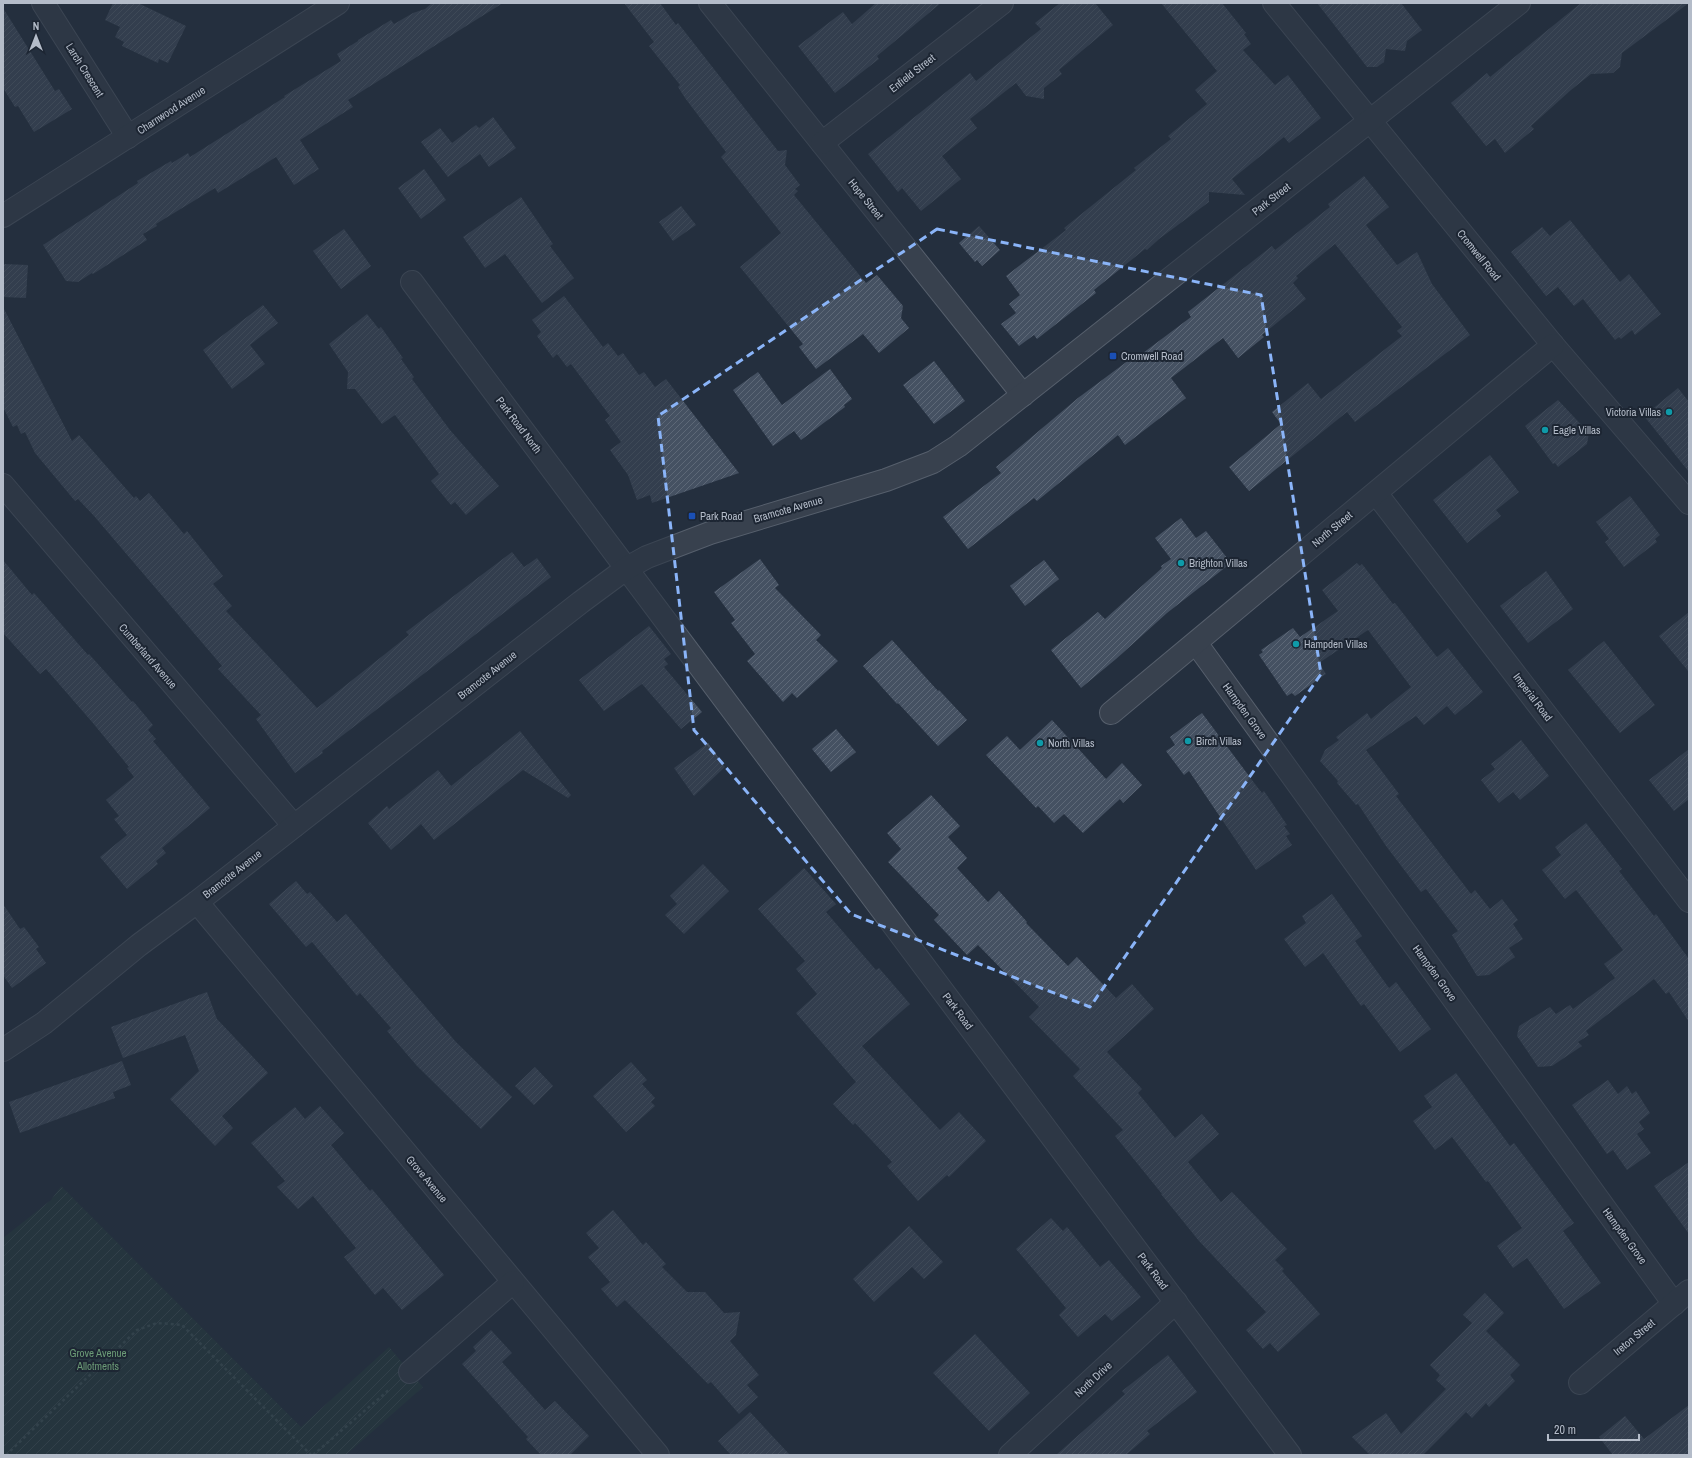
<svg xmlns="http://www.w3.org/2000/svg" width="1692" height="1458" viewBox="0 0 1692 1458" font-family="'Archivo Narrow',sans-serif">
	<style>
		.garden { fill: url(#garden-furrows) }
		.building { fill: url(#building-hatch) }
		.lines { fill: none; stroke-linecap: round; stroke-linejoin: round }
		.minor-casing { stroke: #565f6c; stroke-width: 24 }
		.path { stroke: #44595c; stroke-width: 2.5; stroke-dasharray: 3 3; stroke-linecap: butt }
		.minor { stroke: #38414e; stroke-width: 22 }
		.marked { fill: none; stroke: #8ab4f8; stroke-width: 3; stroke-dasharray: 8 5; stroke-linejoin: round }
		.transit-dot { fill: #1a4fb4; stroke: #1d2633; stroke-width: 1.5 }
		.culture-dot { fill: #0f9aa8; stroke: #1d2633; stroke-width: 1.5 }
		.labels { text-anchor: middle; stroke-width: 4; stroke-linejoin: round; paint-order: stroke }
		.street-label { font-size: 11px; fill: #b4bcc9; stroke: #1d2633 }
		.poi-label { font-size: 11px; fill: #b4bcc9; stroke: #1d2633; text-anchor: start }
		.park-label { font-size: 11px; fill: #6b9a76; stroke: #1d2633 }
	</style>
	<defs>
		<pattern id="garden-furrows" width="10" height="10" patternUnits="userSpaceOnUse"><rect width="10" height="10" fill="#263c3f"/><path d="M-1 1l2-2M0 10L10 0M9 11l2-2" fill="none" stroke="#435659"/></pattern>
		<pattern id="building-hatch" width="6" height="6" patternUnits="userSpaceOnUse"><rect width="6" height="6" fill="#455162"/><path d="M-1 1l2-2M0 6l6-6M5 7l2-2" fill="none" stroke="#5d6877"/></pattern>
	</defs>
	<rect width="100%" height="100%" fill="#242f3e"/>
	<!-- garden -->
	<polygon class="garden" points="61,1186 301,1427 389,1347 423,1387 346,1455 3,1455 3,1238 51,1200"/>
	<!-- building -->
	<g class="building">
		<polygon points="113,3 138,3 186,26 168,63 159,59 158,63 122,46 124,42 115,37 120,27 105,20"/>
		<polygon points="432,3 503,3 348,100 353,107 300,140 319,169 294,185 276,157 218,193 215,188 156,224 157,226 143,234 147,240 93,274 92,273 78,282 66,281 43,245 138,183 137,181 171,161 172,163 188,153 190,157 285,97 284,96 341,61 337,54 358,41 358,40 391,20 394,24 413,13 425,9"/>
		<polygon points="624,3 660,3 676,25 678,23 778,151 787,150 785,165 800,185 795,189 798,191 794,195 866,283 877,275 903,306 901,318 909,328 879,353 863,334 816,369 799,347 803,344 740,267 781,233 721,157 726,152 685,98 678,87 680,85 649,46 654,42"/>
		<polygon points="876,3 941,3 877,56 879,59 835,93 798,46 843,12 852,24"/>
		<polygon points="1060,3 1095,3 1113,25 1059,70 1062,74 1044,88 1044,99 1026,96 1016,83 970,119 977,128 942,156 961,179 921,211 902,188 898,192 868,154 970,73 976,81 1041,29 1035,23"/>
		<polygon points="1161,3 1222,3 1246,33 1244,34 1251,44 1243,50 1275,85 1288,75 1321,118 1289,143 1284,137 1232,179 1245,195 1209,192 1209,202 1159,239 1147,250 1145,249 1094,290 1096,293 1037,339 1034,335 1019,346 1001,324 1016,313 1009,304 1020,295 1006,276 1066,230 1064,228 1136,170 1134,168 1171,139 1168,136 1207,104 1195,90 1217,71"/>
		<polygon points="1317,3 1401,3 1422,30 1407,41 1405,51 1386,49 1384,62 1377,67 1367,67"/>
		<polygon points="1581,3 1689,3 1622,53 1620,67 1613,73 1591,74 1571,90 1531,126 1534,129 1505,153 1495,139 1486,146 1451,103 1487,73 1490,77"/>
		<polygon points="3,8 55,91 59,89 72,109 34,132 18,106 15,107 3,88"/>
		<polygon points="493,117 516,148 489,167 480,154 448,177 421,142 440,128 452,143 476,125 479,128"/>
		<polygon points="424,169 446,200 421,219 398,188"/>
		<polygon points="1364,176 1389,207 1366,225 1397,265 1417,252 1432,284 1470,335 1355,422 1347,412 1249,491 1229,467 1281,424 1272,412 1308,383 1321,399 1402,336 1397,331 1402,327 1335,244 1296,276 1298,278 1293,283 1306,299 1262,335 1264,337 1238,358 1223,338 1171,378 1186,398 1125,445 1118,435 1037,501 1034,498 968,549 943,517 1001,473 996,467 1078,398 1129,360 1131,362 1191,317 1188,312 1272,246 1275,250 1330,207 1328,204"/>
		<polygon points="521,197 553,244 550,246 574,278 542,303 505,254 485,268 463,237"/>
		<polygon points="681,206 696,225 673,241 659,222"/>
		<polygon points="1570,220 1620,282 1629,274 1661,314 1635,335 1632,330 1621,339 1619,337 1615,340 1583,299 1574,306 1558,287 1546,296 1511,252 1542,227 1550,236"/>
		<polygon points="979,226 1000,250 982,266 977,260 975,262 959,243"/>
		<polygon points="344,229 371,266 341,289 313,251"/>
		<polygon points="3,264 28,265 26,298 3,297"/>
		<polygon points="564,296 603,347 608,343 618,356 623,353 639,375 644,372 655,387 666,379 739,473 652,503 650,495 637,500 628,475 610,450 621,442 605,420 610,416 571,364 567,367 557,354 553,358 537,336 541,332 532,320"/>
		<polygon points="263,305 278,323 250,345 265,364 232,389 203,350"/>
		<polygon points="3,307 72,441 79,435 134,498 136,496 140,501 149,493 184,534 187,531 223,576 213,584 232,606 226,611 317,708 409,635 406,632 512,552 524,567 537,558 551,577 322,751 323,753 295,773 256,719 261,715 218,669 222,666 94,516 78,499 75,501 35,453 25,432 21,434 17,425 13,427 3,407"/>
		<polygon points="367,314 379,329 381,327 403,358 401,359 414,377 412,379 450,430 499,486 466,515 455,502 451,505 431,481 439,474 395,415 382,424 355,389 347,389 348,372 329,344"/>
		<polygon points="934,361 965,401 934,424 903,385"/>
		<polygon points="830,369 852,399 844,405 845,407 801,440 794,431 773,446 733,390 758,372 782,405"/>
		<polygon points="1678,388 1689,402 1689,472 1644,416"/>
		<polygon points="1558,400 1589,433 1587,444 1558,467 1555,463 1553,464 1525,426"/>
		<polygon points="1490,455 1519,492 1496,510 1501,516 1467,543 1433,500"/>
		<polygon points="1630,496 1660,535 1655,539 1657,542 1624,567 1605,542 1609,539 1596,522"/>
		<polygon points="1181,518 1196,538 1206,531 1231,563 1167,613 1116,659 1081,688 1051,650 1098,612 1105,619 1162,568 1161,566 1171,559 1155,538"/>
		<polygon points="760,559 779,585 775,588 821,635 816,640 838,661 797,698 792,693 783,702 747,661 755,654 731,623 735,620 714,592"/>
		<polygon points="3,560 32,595 34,593 88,655 89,654 132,702 133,701 153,725 148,730 156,739 153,741 210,808 162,848 166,853 156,861 158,864 127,889 100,857 127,835 114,819 119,816 106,800 134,777 127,768 129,767 92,722 46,669 40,674 3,633"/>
		<polygon points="1044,560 1059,579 1025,606 1010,586"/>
		<polygon points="1357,563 1360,566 1362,564 1393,604 1395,603 1437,657 1448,648 1483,692 1455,715 1447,706 1424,725 1416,716 1366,750 1399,794 1396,796 1471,894 1475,890 1490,909 1502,899 1518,920 1513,924 1523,939 1509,948 1515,957 1489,975 1477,976 1452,935 1458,931 1426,889 1421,892 1386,846 1358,804 1356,805 1337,783 1338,781 1320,761 1325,750 1339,740 1336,737 1367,713 1371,719 1411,687 1368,630 1319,663 1326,674 1295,696 1292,693 1287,696 1259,655 1263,652 1261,650 1293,628 1300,637 1338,611 1322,590"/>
		<polygon points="1546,571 1573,609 1528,643 1500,606"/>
		<polygon points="1689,612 1689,672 1659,636"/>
		<polygon points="649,626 671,654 664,659 668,664 664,667 702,712 681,729 642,684 604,711 579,680"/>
		<polygon points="892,640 938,691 939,690 967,720 938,746 898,703 897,704 863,666"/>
		<polygon points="1604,641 1655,705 1620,733 1568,670"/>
		<polygon points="1202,713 1255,784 1262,793 1264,791 1287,825 1284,826 1290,834 1286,836 1292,845 1256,870 1189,771 1184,775 1166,751 1175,745 1170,737"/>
		<polygon points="1052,720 1106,779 1122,763 1142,785 1123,803 1120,799 1083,833 1064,814 1054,823 1038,806 1036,808 986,755 1007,736 1020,750"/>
		<polygon points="836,729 856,752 831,772 812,749"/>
		<polygon points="520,731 571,795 568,798 523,770 434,840 421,824 391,850 368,823 387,806 389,809 438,770 451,786"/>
		<polygon points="1521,740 1549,776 1520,800 1513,792 1499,803 1481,780 1495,769 1491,764"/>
		<polygon points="708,743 725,767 694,796 674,768"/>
		<polygon points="1689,749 1689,799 1674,811 1649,780"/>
		<polygon points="931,795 960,826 948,837 967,858 957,868 988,902 999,891 1027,922 1026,923 1068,966 1077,957 1116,998 1132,984 1154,1009 1107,1052 1142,1089 1138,1093 1175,1138 1202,1114 1219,1134 1188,1162 1221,1202 1232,1192 1287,1249 1275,1260 1284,1269 1282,1271 1320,1314 1278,1352 1270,1343 1263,1349 1246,1330 1266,1312 1199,1241 1161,1194 1162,1194 1115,1136 1123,1130 1073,1076 1080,1069 1029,1017 1039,1007 978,945 967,955 934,920 939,915 888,862 901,849 887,833"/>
		<polygon points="1586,823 1622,869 1619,871 1654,916 1656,914 1689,959 1689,1022 1669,992 1666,994 1654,979 1586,1031 1589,1035 1578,1042 1582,1046 1552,1066 1538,1067 1517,1036 1519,1026 1550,1007 1556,1014 1570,1005 1573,1009 1615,978 1604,964 1623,950 1576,890 1565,899 1542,870 1561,855 1555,847"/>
		<polygon points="703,864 729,891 684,934 665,915 677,904 670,896"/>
		<polygon points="804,868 836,904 826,912 876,970 879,968 910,1004 862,1046 940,1130 959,1112 986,1141 949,1177 947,1175 918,1201 887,1166 892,1162 855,1123 853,1125 833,1104 856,1082 796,1013 817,994 796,969 805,961 758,909"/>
		<polygon points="296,881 307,894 310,892 337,922 346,914 456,1042 512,1097 481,1129 417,1066 387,1031 391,1028 360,993 357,996 312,942 306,947 269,904"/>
		<polygon points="1332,894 1362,936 1355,941 1389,988 1396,982 1431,1029 1400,1052 1364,1004 1361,1006 1323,953 1305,967 1284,939 1306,923 1302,916"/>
		<polygon points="3,904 20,929 24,927 39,947 36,949 46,963 12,988 3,975"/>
		<polygon points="207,992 217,1019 268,1073 222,1116 233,1128 215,1146 170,1099 199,1071 185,1035 123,1058 111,1027"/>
		<polygon points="122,1061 131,1085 113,1092 115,1098 20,1133 9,1102"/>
		<polygon points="631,1062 647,1080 642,1084 655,1098 651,1102 655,1106 626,1132 593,1096"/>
		<polygon points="535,1067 553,1086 534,1105 515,1086"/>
		<polygon points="1456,1073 1510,1146 1514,1143 1574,1223 1563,1231 1601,1283 1564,1309 1527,1258 1513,1268 1497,1246 1522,1228 1488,1181 1486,1182 1452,1137 1435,1150 1413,1121 1432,1107 1424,1096"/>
		<polygon points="1608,1080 1618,1094 1627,1086 1632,1094 1636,1091 1650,1113 1639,1122 1644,1129 1637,1134 1651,1153 1627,1170 1613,1150 1607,1154 1572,1105"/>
		<polygon points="320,1106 344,1133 331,1145 370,1191 372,1189 444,1275 402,1310 383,1288 375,1295 344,1257 356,1248 313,1196 298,1209 277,1187 285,1181 251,1143 295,1107 305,1119"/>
		<polygon points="1689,1162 1689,1234 1654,1186"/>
		<polygon points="613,1210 643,1245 646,1242 666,1264 662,1267 687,1292 705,1292 724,1313 740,1312 736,1335 730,1341 759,1375 747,1385 758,1397 739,1414 711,1382 708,1384 625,1300 617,1307 601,1289 610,1282 588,1257 599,1248 586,1233"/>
		<polygon points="1051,1218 1063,1231 1067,1227 1100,1267 1109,1260 1141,1297 1112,1321 1105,1314 1078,1337 1059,1315 1066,1308 1016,1249"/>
		<polygon points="909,1226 943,1262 924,1279 912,1267 874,1302 853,1279"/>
		<polygon points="1485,1293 1504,1313 1486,1331 1520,1365 1510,1375 1515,1381 1489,1407 1486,1403 1472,1418 1466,1412 1423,1455 1370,1455 1352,1437 1386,1413 1401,1434 1446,1389 1436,1380 1440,1375 1430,1365 1472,1323 1463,1315"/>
		<polygon points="491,1330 512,1353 502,1362 545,1410 555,1401 589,1436 570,1455 541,1455 526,1439 528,1437 462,1364 476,1351 473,1347"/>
		<polygon points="975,1334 1030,1393 989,1431 933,1373"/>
		<polygon points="1168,1355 1197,1392 1147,1431 1150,1434 1126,1455 1056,1455 1125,1394 1122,1391"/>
		<polygon points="1689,1405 1689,1455 1613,1455 1599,1437 1625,1416 1644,1439"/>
		<polygon points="750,1412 790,1455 731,1455 718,1441"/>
	</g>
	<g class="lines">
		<defs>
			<g id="minor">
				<polyline points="43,3 128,137"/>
				<polyline points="710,3 1023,395"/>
				<polyline points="1274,3 1553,345 1689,503"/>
				<polyline points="822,143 1002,3"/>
				<polyline points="3,216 338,3"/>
				<polyline points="412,282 1290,1455"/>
				<polyline points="3,485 294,826"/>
				<polyline points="1376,493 1689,901"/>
				<polyline points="1196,643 1674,1304"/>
				<polyline points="1111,713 1553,345"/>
				<polyline points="197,902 658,1455"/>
				<polyline points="3,1050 44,1023 139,945 197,902 581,602 627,568 647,557 710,533 886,480 933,462 958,446 1519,3"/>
				<polyline points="410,1372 513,1282"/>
				<polyline points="1580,1383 1689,1291"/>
				<polyline points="1010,1455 1176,1302"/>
			</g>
		</defs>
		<!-- minor casing -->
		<use href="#minor" class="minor-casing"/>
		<!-- path -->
		<g class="path">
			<polyline points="6,1455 137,1330 157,1323 182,1325 311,1455"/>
			<polyline points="313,1455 390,1389"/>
		</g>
		<!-- minor -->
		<use href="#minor" class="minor"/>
	</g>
	<!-- marked area -->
	<path d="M0 0H1692V1458H0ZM937 229 1261 295 1321 674 1090 1007 851 914 694 730 658 416Z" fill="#242f3e" fill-opacity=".55" fill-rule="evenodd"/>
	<path class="marked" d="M937 229 1261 295 1321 674 1090 1007 851 914 694 730 658 416Z"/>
	<!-- markers -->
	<g class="transit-dot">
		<rect x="1109" y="352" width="8" height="8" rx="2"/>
		<rect x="688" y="512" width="8" height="8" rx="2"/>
	</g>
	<g class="culture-dot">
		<circle cx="1669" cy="412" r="4"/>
		<circle cx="1545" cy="430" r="4"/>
		<circle cx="1181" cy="563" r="4"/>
		<circle cx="1296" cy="644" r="4"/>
		<circle cx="1188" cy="741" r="4"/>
		<circle cx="1040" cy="743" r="4"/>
	</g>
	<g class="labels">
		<!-- street labels -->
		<g class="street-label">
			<text transform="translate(85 70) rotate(58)" y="4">Larch Crescent</text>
			<text transform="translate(912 73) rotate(-38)" y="4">Enfield Street</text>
			<text transform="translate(171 110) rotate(-33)" y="4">Charnwood Avenue</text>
			<text transform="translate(866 199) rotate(51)" y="4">Hope Street</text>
			<text transform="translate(1271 199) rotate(-38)" y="4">Park Street</text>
			<text transform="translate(1479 255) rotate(51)" y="4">Cromwell Road</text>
			<text transform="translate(519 425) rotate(53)" y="4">Park Road North</text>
			<text transform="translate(788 509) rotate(-16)" y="4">Bramcote Avenue</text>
			<text transform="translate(1332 529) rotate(-40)" y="4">North Street</text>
			<text transform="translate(148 656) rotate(49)" y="4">Cumberland Avenue</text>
			<text transform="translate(487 675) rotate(-38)" y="4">Bramcote Avenue</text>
			<text transform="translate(1533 697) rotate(53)" y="4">Imperial Road</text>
			<text transform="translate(1245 711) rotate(54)" y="4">Hampden Grove</text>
			<text transform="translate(232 874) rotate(-38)" y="4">Bramcote Avenue</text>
			<text transform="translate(1435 973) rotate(54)" y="4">Hampden Grove</text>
			<text transform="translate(958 1011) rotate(53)" y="4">Park Road</text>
			<text transform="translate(427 1179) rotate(50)" y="4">Grove Avenue</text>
			<text transform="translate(1625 1236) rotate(54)" y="4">Hampden Grove</text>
			<text transform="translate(1153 1271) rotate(53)" y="4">Park Road</text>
			<text transform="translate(1634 1337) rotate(-40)" y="4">Ireton Street</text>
			<text transform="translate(1093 1379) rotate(-43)" y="4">North Drive</text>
		</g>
		<!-- poi labels -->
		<g class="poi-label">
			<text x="1121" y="360">Cromwell Road</text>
			<text x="1661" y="416" text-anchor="end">Victoria Villas</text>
			<text x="1553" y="434">Eagle Villas</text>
			<text x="700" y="520">Park Road</text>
			<text x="1189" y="567">Brighton Villas</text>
			<text x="1304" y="648">Hampden Villas</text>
			<text x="1196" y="745">Birch Villas</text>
			<text x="1048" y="747">North Villas</text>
		</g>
		<!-- park labels -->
		<g class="park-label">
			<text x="98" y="1357">Grove Avenue<tspan x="98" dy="13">Allotments</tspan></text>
		</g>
	</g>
	<!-- border -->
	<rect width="1692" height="1458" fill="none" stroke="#b4bcc9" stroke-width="8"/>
	<!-- north arrow -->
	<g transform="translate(36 36)" stroke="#1d2633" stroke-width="3" paint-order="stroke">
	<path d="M0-3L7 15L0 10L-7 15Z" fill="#b4bcc9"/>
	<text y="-6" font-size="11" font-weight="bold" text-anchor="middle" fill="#b4bcc9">N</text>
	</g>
	<!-- scale -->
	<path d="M1548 1434v6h91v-6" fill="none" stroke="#b4bcc9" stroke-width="2"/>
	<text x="1554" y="1434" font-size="12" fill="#b4bcc9" stroke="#1d2633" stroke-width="3" paint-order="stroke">20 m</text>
</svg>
